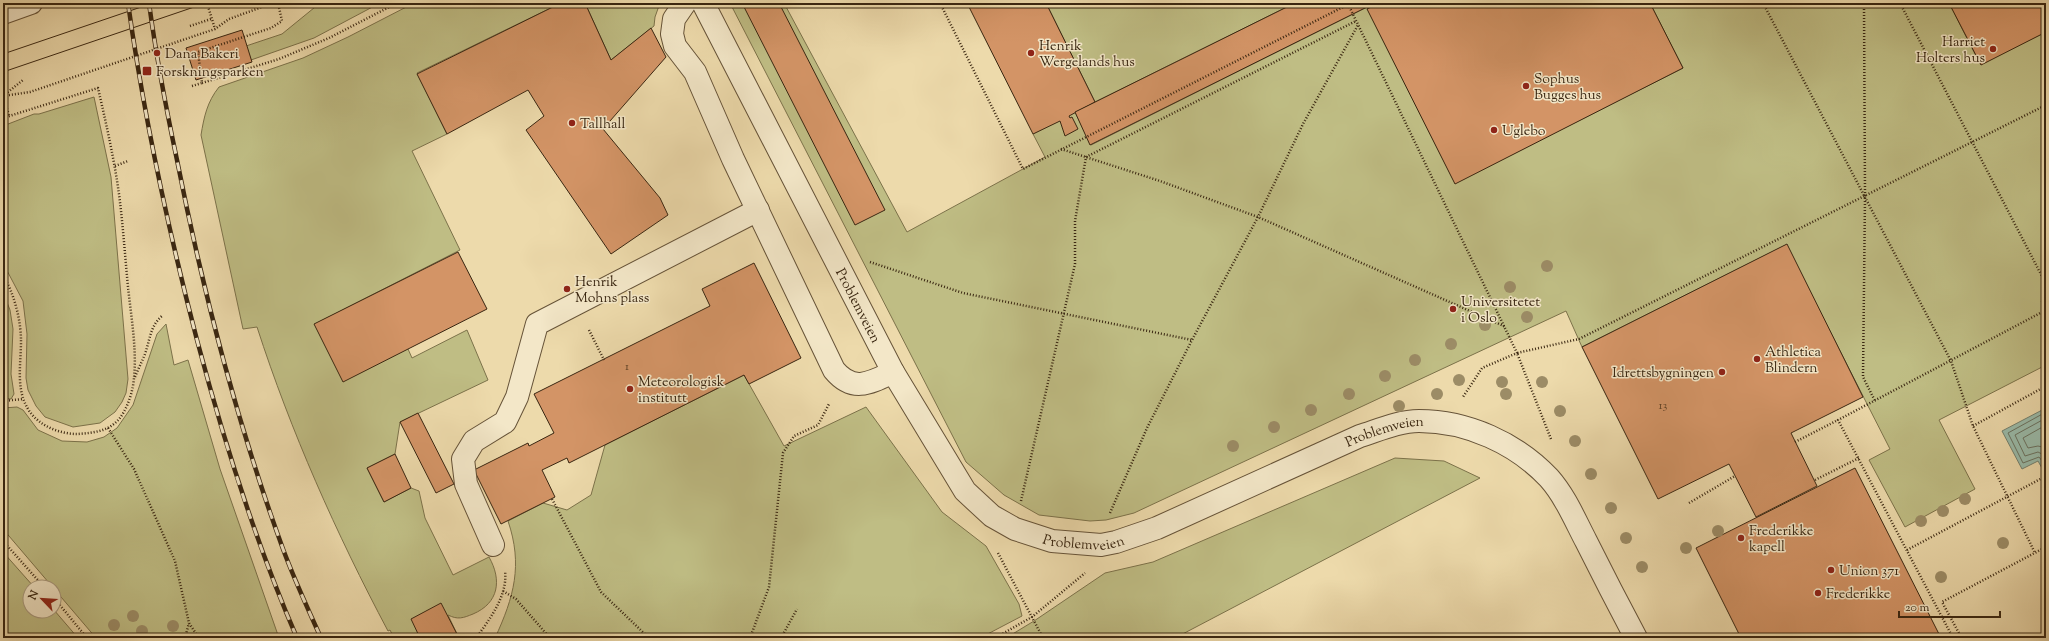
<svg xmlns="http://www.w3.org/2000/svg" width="2049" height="641" viewBox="0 0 2049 641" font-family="'Sorts Mill Goudy',serif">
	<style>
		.green { fill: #bfbd84; stroke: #7c724a }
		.water { fill: #9ba; stroke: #737f6d }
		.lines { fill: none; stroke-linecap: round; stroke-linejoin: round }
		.shore { stroke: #69705e; stroke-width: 1 }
		.building { fill: #d39466; stroke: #392611 }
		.minor-casing { stroke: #665338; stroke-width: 24 }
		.path { stroke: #392611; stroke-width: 2.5; stroke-dasharray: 1 2; stroke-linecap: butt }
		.minor { stroke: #f3e7c8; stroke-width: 22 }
		.tram { stroke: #392611; stroke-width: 1 }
		.rail-casing { stroke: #392611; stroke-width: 4.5 }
		.rail { stroke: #f3e7c8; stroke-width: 3; stroke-dasharray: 9; stroke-linecap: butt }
		.tree { fill: #9c8c66 }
		.poi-dot { fill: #8f2418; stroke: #f3e7c8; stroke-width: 1.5 }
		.labels { text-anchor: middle; stroke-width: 3; stroke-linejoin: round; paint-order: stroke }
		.number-label { font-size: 12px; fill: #604226 }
		.poi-label { font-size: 14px; fill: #392611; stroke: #f3e7c8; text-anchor: start }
		.street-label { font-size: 14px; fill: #392611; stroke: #f3e7c8 }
	</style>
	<rect width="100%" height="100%" fill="#eddaab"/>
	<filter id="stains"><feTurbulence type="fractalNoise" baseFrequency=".005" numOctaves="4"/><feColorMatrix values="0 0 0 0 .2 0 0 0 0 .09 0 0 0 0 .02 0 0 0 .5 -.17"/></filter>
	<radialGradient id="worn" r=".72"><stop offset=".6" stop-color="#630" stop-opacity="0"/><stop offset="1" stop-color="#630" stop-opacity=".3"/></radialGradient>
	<!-- green -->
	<g class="green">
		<polygon points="320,3 380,3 314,38 208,75 210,58 282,34"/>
		<path d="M414 3H561L417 73 447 134 412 151 460 250 315 324 408 349 412 358 467 330 488 380 400 422 395 454 367 468 384 502 411 488 419 491 425 518 453 575 489 557C502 580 499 603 473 614 463 618 458 620 448 615L459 638H394L390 630 388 631C336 533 291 432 257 327L243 329 201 135C204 117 207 102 219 87L303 58 348 37Z"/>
		<polygon points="585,3 660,3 655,17 654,26 611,60"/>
		<polygon points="730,3 784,3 907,232 1045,157 1033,134 1075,112 1091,145 1367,7 1455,183 1683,68 1650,3 1949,3 1980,64 2046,32 2046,298 2041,301 2046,310 2046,365 1939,420 1975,489 1905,527 1869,460 1890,449 1786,245 1582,347 1566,311 1134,513 1106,520 1090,521 1039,515 1004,495 966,462"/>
		<polygon points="1046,3 1295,3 1095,102"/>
		<polygon points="94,97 111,177 128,379 126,393 122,402 115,412 100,423 73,427 45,417 36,406 28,390 26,378 27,334 23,301 3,263 3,126 34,114 39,114"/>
		<polygon points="3,292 10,310 13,329 11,374 14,394 11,399 3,398"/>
		<polygon points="166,324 174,365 188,360 220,469 279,638 96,638 3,529 3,408 17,407 23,410 38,430 62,441 87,442 104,437 117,428 133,405 157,334"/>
		<path d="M744 375 784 446 866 407 942 512 986 546 1019 604 1022 616 980 638H495C514 597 523 565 508 521L543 503 567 510 591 495 605 445Z"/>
		<polygon points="1395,458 1444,461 1480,478 1175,638 1006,638 1034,621 1105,573 1153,562"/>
		<polygon points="3,552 34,587 30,587 30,611 54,610 78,638 3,638"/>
	</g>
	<!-- water -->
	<polygon class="water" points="2046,408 2046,469 2043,470 2038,461 2022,469 2002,431"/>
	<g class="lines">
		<!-- shore -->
		<g class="shore">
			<polyline points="2046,412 2008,433 2023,463 2039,457 2046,466"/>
			<polyline points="2046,418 2015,435 2025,456 2038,452 2046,456"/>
			<polyline points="2046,425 2023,438 2028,448 2038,446 2046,448"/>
		</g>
	</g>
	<!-- building -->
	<g class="building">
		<polygon points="561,3 585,3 611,60 651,28 666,57 603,129 660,198 668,215 611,254 526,130 544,116 528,90 447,134 417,74"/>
		<polygon points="742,3 779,3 885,210 855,225"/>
		<polygon points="967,3 1046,3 1095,102 1069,116 1070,118 1072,117 1078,129 1065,136 1060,121 1033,134"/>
		<polygon points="1295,3 1375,3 1090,145 1075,112"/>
		<polygon points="1379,3 1650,3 1683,68 1455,184 1367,9"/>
		<polygon points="1949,3 2046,3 2046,32 1981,65"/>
		<polygon points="242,30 252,62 196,80 186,48"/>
		<polygon points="1787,244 1863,397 1791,433 1817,486 1756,517 1729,464 1658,499 1582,347"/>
		<polygon points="458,252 487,309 343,382 314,324"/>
		<polygon points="754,263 801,358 749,384 744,375 569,463 567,458 542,470 555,497 501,524 474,470 528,443 529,446 554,433 534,394 710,306 702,289"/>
		<polygon points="418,413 454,484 436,493 400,422"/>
		<polygon points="395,454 411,488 384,502 367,468"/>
		<polygon points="1855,468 1941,638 1741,638 1696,548"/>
		<polygon points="441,603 459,638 420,638 411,619"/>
	</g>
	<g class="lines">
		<defs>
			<g id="minor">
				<path d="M685 3 674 19 672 34 675 46 695 72 733 159 834 370C853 393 870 383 893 372"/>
				<path id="s1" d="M703 3 893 372 965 491 992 516 1015 529 1052 541 1101 545 1116 542 1157 528 1360 436C1379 430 1399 421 1419 421 1467 421 1516 443 1549 478 1565 496 1575 520 1586 541 1602 573 1619 606 1636 638"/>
				<polyline points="3,13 31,3"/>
				<polyline points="493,545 466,484 463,459 474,441 505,422 517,397 537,324 758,210"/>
			</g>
		</defs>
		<!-- minor casing -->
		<use href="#minor" class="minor-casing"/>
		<!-- path -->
		<g class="path">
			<polyline points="207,3 215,29"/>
			<polyline points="940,3 1023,169 1351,3"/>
			<polyline points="1763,3 1951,361 1973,426 2035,553"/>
			<polyline points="1864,3 1865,196 1863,377 1875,401"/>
			<polyline points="1900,3 2046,284"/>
			<polyline points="1348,4 1517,353 1482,368 1463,397"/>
			<polyline points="190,26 211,19"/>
			<polyline points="202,83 279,59 329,38 397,3"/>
			<polyline points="192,86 202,83 198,52 271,28 282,21 278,3"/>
			<polyline points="3,96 30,92 215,29 229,19 273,3"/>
			<polyline points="3,96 23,80"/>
			<polyline points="3,97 9,115"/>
			<path d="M3 118 98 88C106 123 114 158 119 194 123 225 125 256 128 287 131 316 137 349 134 378 133 390 129 404 122 415 112 431 94 433 77 434 60 434 40 426 30 412 15 391 21 365 21 341 21 320 14 293 3 275"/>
			<polyline points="1061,149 1160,181 1258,217 1506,327"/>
			<polyline points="115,166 128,161"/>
			<polyline points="870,262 963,293 1192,340"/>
			<polyline points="589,330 604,360"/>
			<path d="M135 377C138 369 142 362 145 354 150 340 150 326 162 316"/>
			<polyline points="3,401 23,399"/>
			<polyline points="1973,426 2046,386"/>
			<polyline points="108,428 134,469 175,561 189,623 199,638"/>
			<polyline points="1551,439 1517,353 1579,339 2046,105"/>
			<polyline points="1795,442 1838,420"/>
			<polyline points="1815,480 1859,458"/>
			<polyline points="552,499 601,592 649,638"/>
			<polyline points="1021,501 1075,264 1075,221 1086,157 1356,21"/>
			<polyline points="1689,503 1735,476"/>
			<polyline points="1110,513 1147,428 1192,340 1258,217 1303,124 1358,25"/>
			<polyline points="3,541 44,587"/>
			<polyline points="1907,550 2046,476"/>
			<polyline points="998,553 1043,638"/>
			<polyline points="503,591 516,599 550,638"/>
			<polyline points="54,598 87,638"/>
			<polyline points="185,638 189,623"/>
			<path d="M476 638C490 619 508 595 505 571"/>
			<polyline points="750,638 769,587 783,453 794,436 818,425 829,404"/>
			<polyline points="781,638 797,609"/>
			<polyline points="995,638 1032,617 1085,573"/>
			<polyline points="1953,638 1838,420 2046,310"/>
			<polyline points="1954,638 1960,635 1942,602 2046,547"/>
		</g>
		<!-- minor -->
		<use href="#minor" class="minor"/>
		<!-- tram -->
		<g class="tram">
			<polyline points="3,54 153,3"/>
			<polyline points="3,72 206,3"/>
		</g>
		<defs>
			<g id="rail">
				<path d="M128 3C144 117 168 229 197 340 224 442 255 541 297 638"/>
				<path d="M149 3C156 55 166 108 177 160 203 292 237 423 283 549 294 579 308 609 321 638"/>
			</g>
		</defs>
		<!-- rail casing -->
		<use href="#rail" class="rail-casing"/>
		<!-- rail -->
		<use href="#rail" class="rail"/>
	</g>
	<!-- trees -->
	<g class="tree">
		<circle cx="1547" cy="266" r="6"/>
		<circle cx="1510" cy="287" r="6"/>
		<circle cx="1527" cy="317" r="6"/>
		<circle cx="1485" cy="325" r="6"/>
		<circle cx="1451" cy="344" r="6"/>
		<circle cx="1415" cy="360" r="6"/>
		<circle cx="1385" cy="376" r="6"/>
		<circle cx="1459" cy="380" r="6"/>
		<circle cx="1502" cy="382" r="6"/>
		<circle cx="1542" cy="382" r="6"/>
		<circle cx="1349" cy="394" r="6"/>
		<circle cx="1437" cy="394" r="6"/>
		<circle cx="1506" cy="394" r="6"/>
		<circle cx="1399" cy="406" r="6"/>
		<circle cx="1311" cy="410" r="6"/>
		<circle cx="1560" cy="411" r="6"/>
		<circle cx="1274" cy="427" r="6"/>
		<circle cx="1575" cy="441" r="6"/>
		<circle cx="1233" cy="446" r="6"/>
		<circle cx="1591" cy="474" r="6"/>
		<circle cx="1965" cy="499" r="6"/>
		<circle cx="1611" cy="508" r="6"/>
		<circle cx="1943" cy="511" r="6"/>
		<circle cx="1921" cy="521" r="6"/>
		<circle cx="1718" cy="531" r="6"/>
		<circle cx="1626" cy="538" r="6"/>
		<circle cx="2003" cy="543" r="6"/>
		<circle cx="1686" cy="548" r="6"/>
		<circle cx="1642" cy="567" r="6"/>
		<circle cx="1941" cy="577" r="6"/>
		<circle cx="133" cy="616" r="6"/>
		<circle cx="114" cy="625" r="6"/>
		<circle cx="173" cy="626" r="6"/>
		<circle cx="142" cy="631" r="6"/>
	</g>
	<!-- markers -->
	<g class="poi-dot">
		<circle cx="1993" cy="49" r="4"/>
		<circle cx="157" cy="53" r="4"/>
		<circle cx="1031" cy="53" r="4"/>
		<rect x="142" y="66" width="10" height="10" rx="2"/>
		<circle cx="1526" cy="86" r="4"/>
		<circle cx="572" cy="123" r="4"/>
		<circle cx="1494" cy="130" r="4"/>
		<circle cx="567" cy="289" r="4"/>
		<circle cx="1453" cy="309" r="4"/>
		<circle cx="1757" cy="359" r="4"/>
		<circle cx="1722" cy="372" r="4"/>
		<circle cx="630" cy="389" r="4"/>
		<circle cx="1741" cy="538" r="4"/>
		<circle cx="1831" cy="570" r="4"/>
		<circle cx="1818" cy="593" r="4"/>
	</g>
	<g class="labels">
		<!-- number labels -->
		<g class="number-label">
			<text x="627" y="370">1</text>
			<text x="1663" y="409">13</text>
		</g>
		<!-- poi labels -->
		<g class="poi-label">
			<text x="1985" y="46" text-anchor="end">Harriet<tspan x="1985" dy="16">Holters hus</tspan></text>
			<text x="1039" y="50">Henrik<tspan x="1039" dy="16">Wergelands hus</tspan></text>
			<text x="165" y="58">Dana Bakeri</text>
			<text x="156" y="76">Forskningsparken</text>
			<text x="1534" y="83">Sophus<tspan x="1534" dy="16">Bugges hus</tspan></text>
			<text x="580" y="128">Tallhall</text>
			<text x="1502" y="135">Uglebo</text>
			<text x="575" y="286">Henrik<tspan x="575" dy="16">Mohns plass</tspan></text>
			<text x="1461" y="306">Universitetet<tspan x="1461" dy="16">i Oslo</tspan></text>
			<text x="1765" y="356">Athletica<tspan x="1765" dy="16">Blindern</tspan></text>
			<text x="1714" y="377" text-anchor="end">Idrettsbygningen</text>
			<text x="638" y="386">Meteorologisk<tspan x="638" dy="16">institutt</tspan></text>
			<text x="1749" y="535">Frederikke<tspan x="1749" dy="16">kapell</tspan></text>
			<text x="1839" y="575">Union 371</text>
			<text x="1826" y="598">Frederikke</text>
		</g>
		<!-- street labels -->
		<g class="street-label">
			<text dy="5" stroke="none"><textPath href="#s1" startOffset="340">Problemveien</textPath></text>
			<text dy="5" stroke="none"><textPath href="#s1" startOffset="1012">Problemveien</textPath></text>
			<text dy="5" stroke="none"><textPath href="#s1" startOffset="688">Problemveien</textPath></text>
		</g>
	</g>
	<!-- margin -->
	<rect width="2049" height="641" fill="none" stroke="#eddaab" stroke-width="16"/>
	<rect x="4" y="4" width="2041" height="633" fill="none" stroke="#392611" stroke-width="2"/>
	<rect x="8" y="8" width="2033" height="625" fill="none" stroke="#392611"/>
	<!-- north arrow -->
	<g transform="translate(42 599) rotate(295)"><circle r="19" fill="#f3e7c8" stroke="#a99a7f"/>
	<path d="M0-3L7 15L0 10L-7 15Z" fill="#8f2418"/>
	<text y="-6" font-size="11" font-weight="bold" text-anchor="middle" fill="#392611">N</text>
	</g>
	<!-- scale -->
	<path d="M1899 611v6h101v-6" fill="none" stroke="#392611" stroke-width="2"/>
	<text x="1905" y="611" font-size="12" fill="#392611" stroke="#f3e7c8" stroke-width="3" paint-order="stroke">20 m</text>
	<rect width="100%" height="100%" filter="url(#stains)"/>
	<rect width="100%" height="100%" fill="url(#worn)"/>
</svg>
